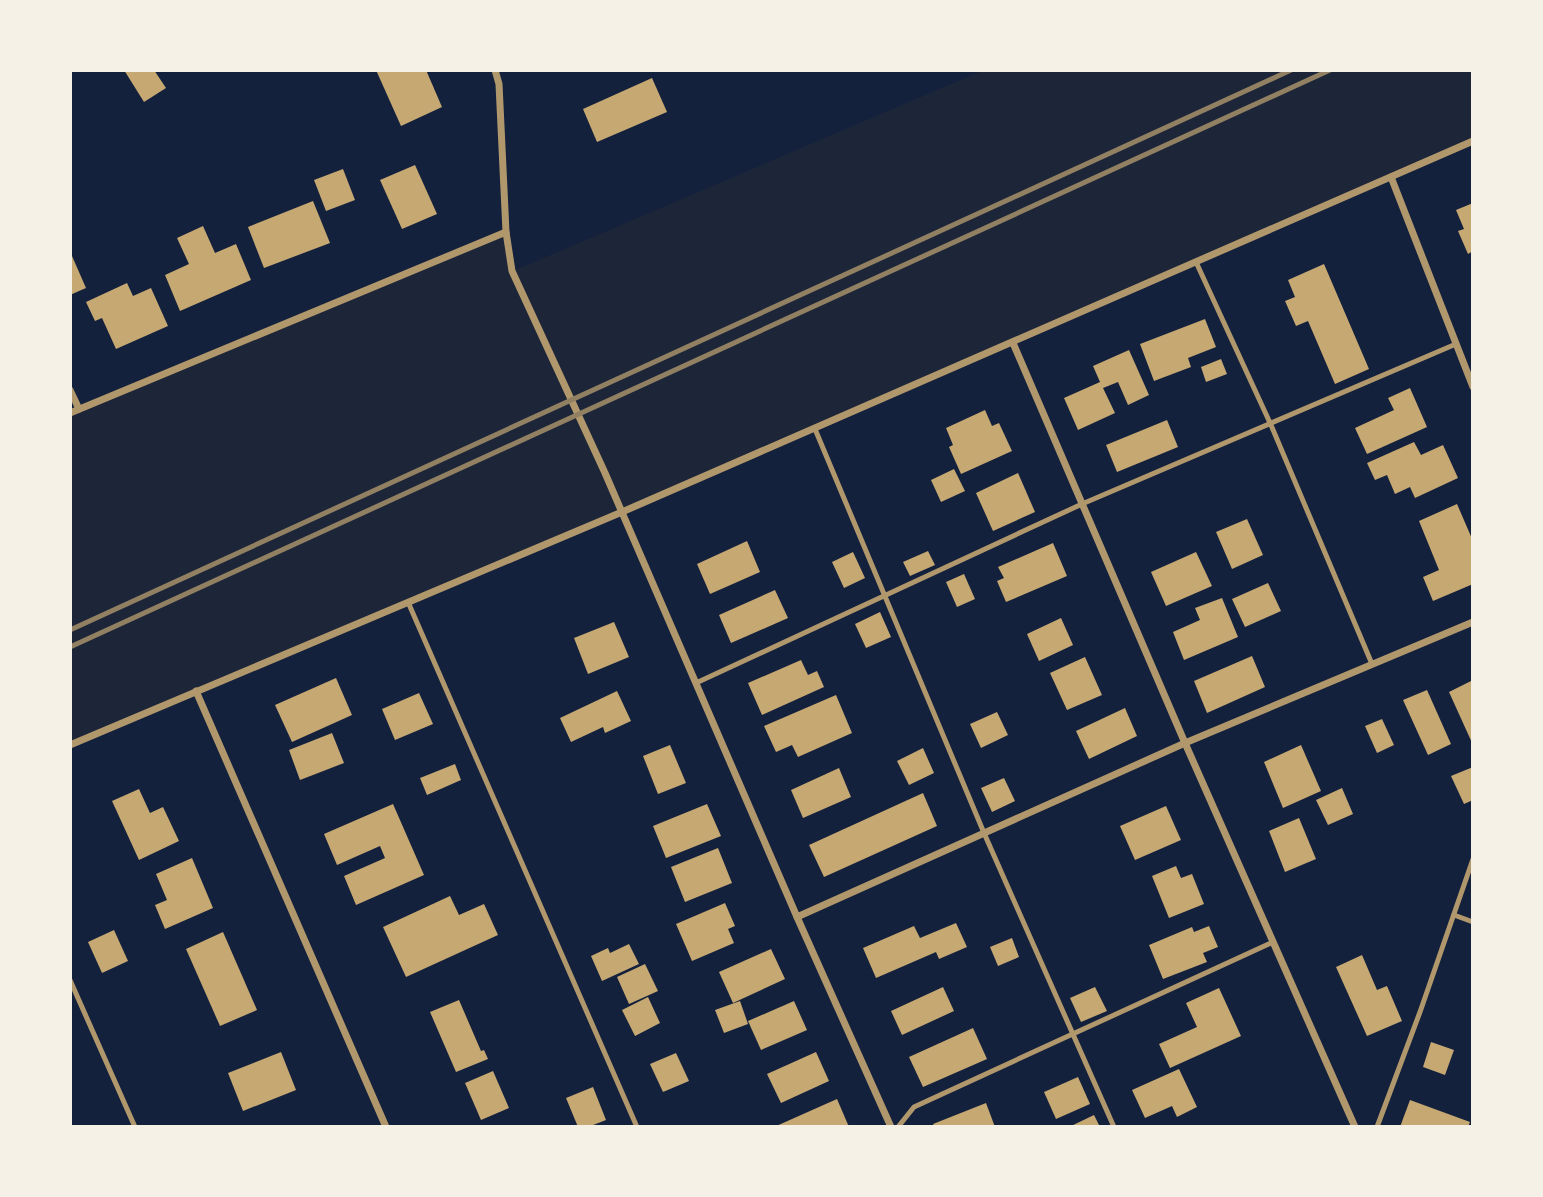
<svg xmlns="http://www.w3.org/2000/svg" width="1543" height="1197" viewBox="0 0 1543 1197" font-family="Inter,sans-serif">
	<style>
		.green { fill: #1d2539 }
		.building { fill: #c6a872 }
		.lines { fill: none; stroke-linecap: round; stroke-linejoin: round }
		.service { stroke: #b1986c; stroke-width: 5 }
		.minor { stroke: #b1986c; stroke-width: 7 }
		.rail { stroke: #918062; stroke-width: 5 }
	</style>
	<rect width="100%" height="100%" fill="#14213d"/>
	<!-- green -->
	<polygon class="green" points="984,70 1473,70 1473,141 1013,343 70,745 70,413 506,232 513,271"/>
	<!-- building -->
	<g class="building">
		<polygon points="124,70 154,70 166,88 144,102"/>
		<polygon points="376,70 426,70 442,107 401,126"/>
		<polygon points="652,78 667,112 597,142 583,109"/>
		<polygon points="415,165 437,214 402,229 380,180"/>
		<polygon points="343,169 355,200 326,211 314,180"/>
		<polygon points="313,201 330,243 264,268 248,227"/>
		<polygon points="1473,203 1473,251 1468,254 1458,231 1464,229 1456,210"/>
		<polygon points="203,226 215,253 236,244 251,280 180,311 165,275 189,264 177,238"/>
		<polygon points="72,256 86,288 70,295 70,257"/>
		<polygon points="1324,264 1369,369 1335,384 1308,321 1296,326 1285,301 1295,297 1288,280"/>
		<polygon points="127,283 133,296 151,288 168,326 116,349 102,318 95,321 86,302"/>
		<polygon points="1205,319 1216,347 1188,358 1191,367 1154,381 1140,344"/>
		<polygon points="1129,350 1149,395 1128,405 1118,382 1103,388 1115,413 1078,430 1064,398 1100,382 1093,366"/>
		<polygon points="1221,359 1227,374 1206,382 1201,367"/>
		<polygon points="1410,388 1427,427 1367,454 1355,428 1394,410 1388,398"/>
		<polygon points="985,410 992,426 999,423 1012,451 961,474 949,447 953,445 946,428"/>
		<polygon points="1167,420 1178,447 1117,472 1106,445"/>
		<polygon points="1414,442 1421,455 1443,445 1458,478 1415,498 1410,487 1395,494 1387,475 1375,480 1367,463"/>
		<polygon points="954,469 965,491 941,502 931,480"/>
		<polygon points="1018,473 1035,512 993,531 976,493"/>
		<polygon points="1457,504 1473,541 1473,584 1433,601 1423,577 1439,570 1419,521"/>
		<polygon points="1247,519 1263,555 1232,569 1216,532"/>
		<polygon points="747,541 760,572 710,594 697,564"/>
		<polygon points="1053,543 1067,576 1006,602 997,581 1004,578 998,567"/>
		<polygon points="928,551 935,565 910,576 903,562"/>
		<polygon points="853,552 865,578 844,588 832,562"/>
		<polygon points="1196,552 1212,586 1166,606 1151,572"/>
		<polygon points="964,574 975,599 957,607 946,582"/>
		<polygon points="1268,583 1281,611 1245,627 1232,599"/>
		<polygon points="775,590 788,618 731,643 719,615"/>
		<polygon points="1222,598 1238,637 1184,660 1173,632 1200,620 1195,608"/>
		<polygon points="880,612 891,637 866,648 855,624"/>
		<polygon points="1061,618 1073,645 1039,661 1027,634"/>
		<polygon points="614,622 629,657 588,674 574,638"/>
		<polygon points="1252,656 1265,687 1207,713 1194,681"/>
		<polygon points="1085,657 1102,695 1067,710 1050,673"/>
		<polygon points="801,660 808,675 817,671 824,687 762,715 748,683"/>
		<polygon points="336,678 352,715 292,742 275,705"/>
		<polygon points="1473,680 1473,745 1449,692"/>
		<polygon points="1427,690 1451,744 1428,755 1403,700"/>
		<polygon points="617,691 631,721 605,733 603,727 571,742 560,718"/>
		<polygon points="419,693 433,724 395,740 382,709"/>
		<polygon points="836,695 852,733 798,757 792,745 776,752 764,726"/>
		<polygon points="1125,708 1137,736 1089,759 1076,731"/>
		<polygon points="997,712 1008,735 981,748 970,724"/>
		<polygon points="1382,719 1394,745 1377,753 1365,726"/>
		<polygon points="332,733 344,763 300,780 289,750"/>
		<polygon points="670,745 686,783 658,794 643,756"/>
		<polygon points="1301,745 1321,791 1283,808 1264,762"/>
		<polygon points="923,748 934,773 909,785 897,761"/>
		<polygon points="455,764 461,780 427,795 420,778"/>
		<polygon points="1473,767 1473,800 1464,804 1451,776"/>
		<polygon points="839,768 851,797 803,818 791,790"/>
		<polygon points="1004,778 1015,801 992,812 981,788"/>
		<polygon points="1342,788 1353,814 1328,825 1316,800"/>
		<polygon points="139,789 150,813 163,807 179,841 139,860 112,801"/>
		<polygon points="923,793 937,826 824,877 809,845"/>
		<polygon points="393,804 424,875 356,905 344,876 385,858 380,846 337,865 324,834"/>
		<polygon points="707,804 721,836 666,858 653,826"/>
		<polygon points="1166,806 1181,840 1135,860 1120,826"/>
		<polygon points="1299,818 1316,859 1285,872 1269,831"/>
		<polygon points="718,848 732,883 685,902 671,867"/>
		<polygon points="192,858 213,908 165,929 155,905 167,900 156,874"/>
		<polygon points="1176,866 1181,878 1192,874 1204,904 1169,918 1152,876"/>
		<polygon points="450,896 459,915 484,904 498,935 406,977 383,927"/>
		<polygon points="725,903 735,926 728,929 734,943 692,961 676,924"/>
		<polygon points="956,923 967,947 939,959 936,952 876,978 863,948 914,926 920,938"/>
		<polygon points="1209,926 1218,947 1203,953 1207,962 1163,979 1149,945 1192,927 1194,932"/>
		<polygon points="114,930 128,961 102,973 88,942"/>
		<polygon points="223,932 257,1010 220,1026 186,949"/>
		<polygon points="1012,938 1019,957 998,966 990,947"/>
		<polygon points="629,944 639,964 602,981 591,956 608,948 610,953"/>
		<polygon points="771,949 785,979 733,1003 719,972"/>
		<polygon points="1362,955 1377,990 1387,986 1402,1021 1367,1036 1336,967"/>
		<polygon points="645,964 658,991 629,1004 617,977"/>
		<polygon points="943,987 954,1011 902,1035 891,1011"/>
		<polygon points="1095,987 1107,1011 1081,1022 1070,998"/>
		<polygon points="1219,988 1241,1036 1170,1068 1159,1044 1197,1027 1186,1003"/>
		<polygon points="648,997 660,1023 635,1036 622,1010"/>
		<polygon points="459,1000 481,1051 484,1050 488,1059 456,1072 430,1012"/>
		<polygon points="740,1001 748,1024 724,1033 715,1010"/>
		<polygon points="794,1001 807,1030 761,1050 748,1021"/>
		<polygon points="973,1028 987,1059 923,1087 909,1057"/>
		<polygon points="1431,1042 1454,1050 1445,1075 1423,1067"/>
		<polygon points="281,1052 296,1090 243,1111 228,1073"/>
		<polygon points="816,1052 829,1081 781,1103 767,1074"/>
		<polygon points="676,1053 689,1081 663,1092 650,1064"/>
		<polygon points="1179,1069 1197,1107 1177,1117 1172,1106 1145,1118 1132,1090"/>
		<polygon points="493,1071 509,1108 481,1120 465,1083"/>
		<polygon points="1078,1077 1090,1104 1056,1119 1044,1092"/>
		<polygon points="593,1087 606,1120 588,1127 578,1127 566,1098"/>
		<polygon points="837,1099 849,1127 774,1127"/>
		<polygon points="1410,1100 1470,1122 1468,1127 1400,1127"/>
		<polygon points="986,1103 995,1127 935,1127 933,1124"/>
		<polygon points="1094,1115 1100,1127 1069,1127"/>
	</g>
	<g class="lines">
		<!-- service -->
		<g class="service">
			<polyline points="1196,262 1271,425 1372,664"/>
			<polyline points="815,429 984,833 1114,1127"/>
			<polyline points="408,602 637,1127"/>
			<polyline points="696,683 1082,504 1456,344"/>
			<polyline points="1454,915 1473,922"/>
			<polyline points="70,980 135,1127"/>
			<polyline points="898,1127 914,1107 1273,942"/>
			<polyline points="1377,1127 1420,1012 1473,859"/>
		</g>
		<!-- minor -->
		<g class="minor">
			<polyline points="495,70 499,84 506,232 512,271 605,473 797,917 891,1127"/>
			<polyline points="1391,177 1473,387"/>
			<polyline points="1013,343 1185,743 1355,1127"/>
			<polyline points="70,390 79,409"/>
			<polyline points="70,413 506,232"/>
			<polyline points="196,691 386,1127"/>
			<polyline points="70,745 622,512 1473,141"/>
			<polyline points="797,917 1185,743 1473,622"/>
		</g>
		<!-- rail -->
		<g class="rail">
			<polyline points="70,630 1291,70"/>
			<polyline points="70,647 1330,70"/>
		</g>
	</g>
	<!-- border -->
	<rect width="1543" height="1197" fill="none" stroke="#f6f1e7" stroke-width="144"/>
</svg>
